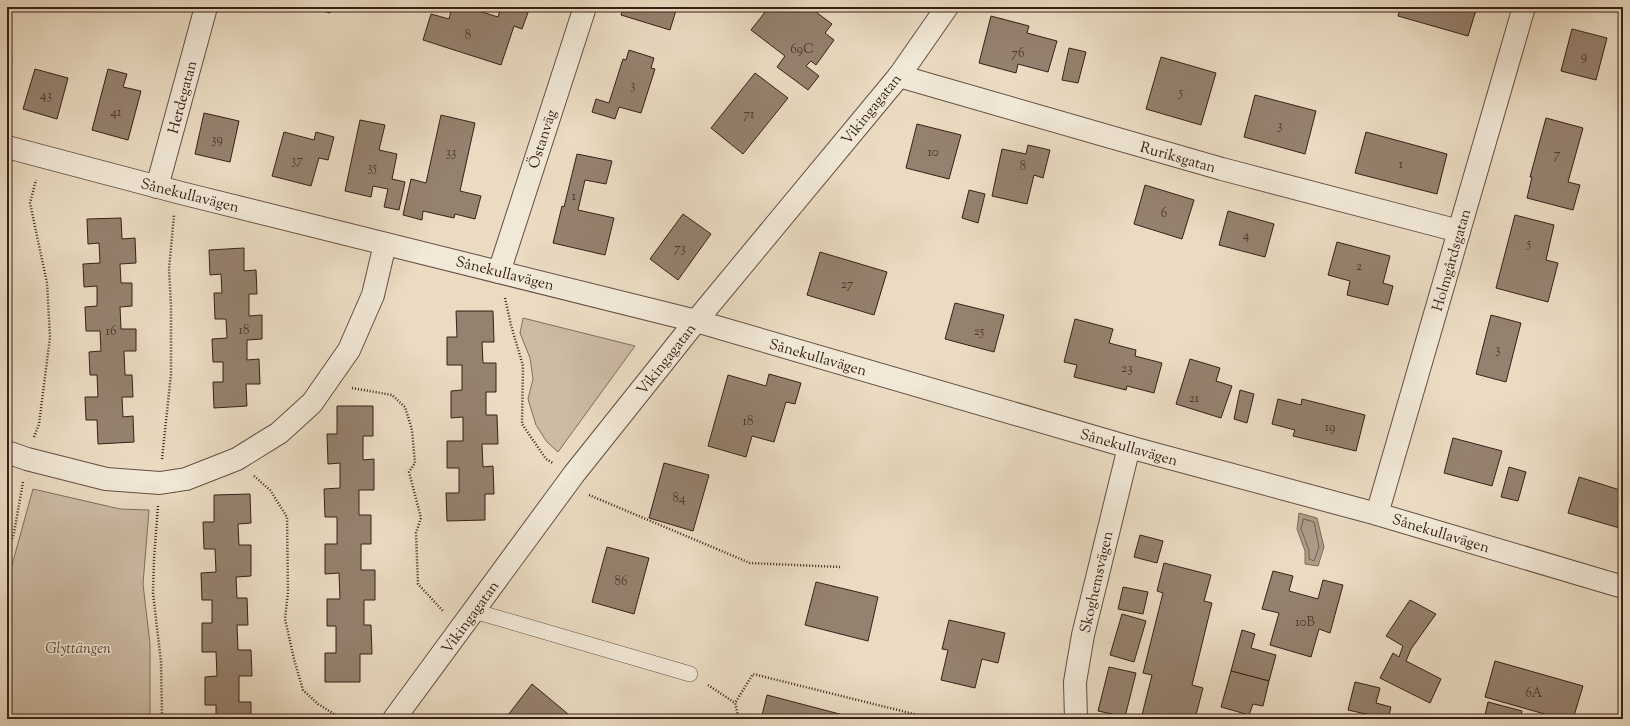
<svg xmlns="http://www.w3.org/2000/svg" width="1630" height="726" viewBox="0 0 1630 726" font-family="'Sorts Mill Goudy',serif">
	<style>
		.green { fill: #ccbba5; stroke: #826e5e }
		.water { fill: #ad9b88; stroke: #7e6a5a }
		.lines { fill: none; stroke-linecap: round; stroke-linejoin: round }
		.shore { stroke: #725e4f; stroke-width: 1 }
		.building { fill: #95816f; stroke: #382016 }
		.service-casing { stroke: #644f41; stroke-width: 16 }
		.minor-casing { stroke: #644f41; stroke-width: 24 }
		.path { stroke: #382016; stroke-width: 2.5; stroke-dasharray: 1 2; stroke-linecap: butt }
		.service { stroke: #f1e8d7; stroke-width: 15 }
		.minor { stroke: #f1e8d7; stroke-width: 22 }
		.labels { text-anchor: middle; stroke-width: 3.5; stroke-linejoin: round; paint-order: stroke }
		.number-label { font-size: 13px; fill: #4f382c }
		.street-label { font-size: 15px; fill: #382016; stroke: #f1e8d7 }
		.park-label { font-size: 15px; font-style: italic; fill: #5d473a; stroke: #f1e8d7 }
	</style>
	<rect width="100%" height="100%" fill="#eadbc2"/>
	<filter id="stains"><feTurbulence type="fractalNoise" baseFrequency=".005" numOctaves="4"/><feColorMatrix values="0 0 0 0 .2 0 0 0 0 .09 0 0 0 0 .02 0 0 0 .5 -.17"/></filter>
	<radialGradient id="worn" r=".72"><stop offset=".6" stop-color="#630" stop-opacity="0"/><stop offset="1" stop-color="#630" stop-opacity=".3"/></radialGradient>
	<!-- green -->
	<g class="green">
		<polygon points="523,318 635,346 558,452 547,442 536,425 528,399 533,379 530,358 520,333"/>
		<polygon points="33,489 120,509 149,510 143,584 150,644 150,719 7,719 7,583"/>
	</g>
	<!-- water -->
	<polygon class="water" points="1299,513 1317,518 1324,547 1318,566 1305,564 1305,551 1297,529"/>
	<g class="lines">
		<!-- shore -->
		<polygon class="shore" points="1304,519 1314,522 1319,547 1314,561 1309,559 1309,550 1301,529"/>
	</g>
	<!-- building -->
	<g class="building">
		<polygon points="309,7 331,7 330,13"/>
		<polygon points="452,7 466,7 498,17 501,7 530,7 522,29 514,26 501,65 423,40 431,14 449,19"/>
		<polygon points="624,7 677,7 670,30 621,15"/>
		<polygon points="769,7 820,7 816,12 832,24 825,33 834,40 816,65 811,61 806,66 819,76 808,90 777,67 785,56 751,30"/>
		<polygon points="1401,7 1477,7 1468,36 1398,16"/>
		<polygon points="991,16 1029,26 1027,33 1057,41 1048,72 1018,64 1016,73 979,63"/>
		<polygon points="1572,29 1607,38 1596,80 1561,71"/>
		<polygon points="1069,48 1086,52 1078,83 1062,80"/>
		<polygon points="629,50 654,58 651,68 655,69 641,113 619,107 615,119 592,112 596,99 609,103 623,59 626,60"/>
		<polygon points="7,57 12,58 7,79"/>
		<polygon points="1161,57 1216,73 1201,125 1146,109"/>
		<polygon points="35,69 68,78 57,119 23,109"/>
		<polygon points="108,69 127,74 123,87 141,91 128,140 92,130"/>
		<polygon points="755,73 788,98 743,154 711,128"/>
		<polygon points="1255,95 1316,111 1305,154 1244,137"/>
		<polygon points="204,113 239,121 230,162 195,154"/>
		<polygon points="441,115 475,123 460,191 481,196 475,219 455,214 454,218 423,211 422,220 403,215 411,179 426,183"/>
		<polygon points="1546,118 1583,128 1568,182 1580,185 1573,210 1527,198 1532,177 1530,177"/>
		<polygon points="360,120 385,125 379,150 397,154 392,179 405,182 399,210 384,207 388,189 373,186 371,197 345,191"/>
		<polygon points="917,124 961,135 949,179 906,168"/>
		<polygon points="284,132 314,140 316,132 334,137 328,160 319,158 311,186 272,176"/>
		<polygon points="1366,132 1447,154 1437,194 1355,173"/>
		<polygon points="1028,145 1050,150 1043,178 1034,175 1027,204 992,196 1002,149 1026,154"/>
		<polygon points="577,154 612,161 606,184 585,180 578,210 614,218 605,255 553,243 562,206 564,207"/>
		<polygon points="1145,185 1194,200 1182,239 1134,224"/>
		<polygon points="969,190 985,194 978,223 962,218"/>
		<polygon points="1228,211 1274,224 1265,257 1219,245"/>
		<polygon points="683,214 711,234 678,280 650,259"/>
		<polygon points="1515,215 1554,225 1546,260 1558,263 1548,302 1496,288"/>
		<polygon points="121,218 122,239 135,238 136,263 120,264 121,283 132,283 132,306 120,307 121,329 136,329 136,351 124,351 125,375 132,375 133,397 122,397 123,417 133,416 134,442 98,444 97,420 86,420 85,397 98,397 97,375 90,375 89,352 101,351 100,331 86,331 85,307 97,306 97,286 84,287 83,264 100,263 99,243 88,244 87,219"/>
		<polygon points="1337,242 1390,256 1383,283 1393,286 1388,305 1347,295 1350,281 1328,275"/>
		<polygon points="244,248 244,271 256,270 257,294 249,294 249,316 262,315 262,339 247,340 247,360 259,359 260,384 246,384 247,406 214,408 213,382 223,382 223,362 213,362 212,339 227,338 226,319 215,319 214,293 222,293 221,274 210,275 209,250"/>
		<polygon points="820,252 887,272 874,315 807,295"/>
		<polygon points="7,295 9,295 10,319 7,320"/>
		<polygon points="955,303 1004,315 994,352 945,339"/>
		<polygon points="456,311 493,311 494,342 482,342 483,363 496,363 496,392 486,392 486,415 497,415 498,444 482,444 483,467 493,466 494,494 485,494 485,520 447,521 446,493 459,493 459,468 447,468 447,441 463,441 463,417 451,418 451,391 462,390 462,365 447,365 447,337 457,337"/>
		<polygon points="1491,315 1521,323 1506,382 1476,374"/>
		<polygon points="1075,319 1113,329 1109,343 1136,350 1135,356 1162,363 1154,393 1127,386 1126,390 1074,377 1077,365 1064,362"/>
		<polygon points="1190,359 1220,368 1216,381 1232,386 1221,418 1176,404"/>
		<polygon points="769,374 801,383 795,404 786,402 774,442 752,436 746,457 708,446 728,375 766,386"/>
		<polygon points="1240,390 1254,394 1247,423 1234,419"/>
		<polygon points="1278,399 1301,405 1302,399 1365,415 1356,451 1293,436 1295,430 1272,424"/>
		<polygon points="337,406 373,406 373,436 363,436 363,460 374,459 374,490 359,490 359,515 371,515 371,544 361,544 361,570 375,570 375,600 364,600 364,625 371,625 372,654 360,654 360,682 325,682 325,653 336,653 336,626 327,626 327,599 340,599 339,573 325,574 325,544 337,544 337,517 325,517 324,489 340,488 340,463 328,464 327,434 337,434"/>
		<polygon points="1453,438 1502,451 1492,486 1444,473"/>
		<polygon points="664,463 709,475 693,531 649,518"/>
		<polygon points="1509,467 1526,472 1518,501 1501,497"/>
		<polygon points="1579,477 1623,491 1623,529 1568,513"/>
		<polygon points="250,494 251,523 238,524 239,545 251,545 251,576 236,577 237,598 247,598 248,625 237,625 238,650 251,650 252,676 239,676 239,702 251,702 251,719 216,719 216,705 205,705 205,677 217,676 216,652 202,652 202,623 212,623 212,600 202,600 201,573 216,572 215,549 204,549 203,522 214,522 214,495"/>
		<polygon points="1140,535 1163,541 1157,563 1134,557"/>
		<polygon points="607,547 649,558 634,614 592,602"/>
		<polygon points="1164,563 1211,575 1204,601 1212,603 1192,685 1203,688 1195,719 1141,719 1152,675 1143,673 1163,593 1157,591"/>
		<polygon points="1273,571 1293,576 1289,591 1318,599 1323,580 1343,585 1330,633 1319,629 1311,657 1270,645 1279,613 1262,609"/>
		<polygon points="816,582 878,597 868,641 805,625"/>
		<polygon points="1123,587 1148,592 1143,614 1118,609"/>
		<polygon points="1410,600 1436,614 1411,649 1406,661 1441,679 1430,703 1380,678 1393,653 1399,657 1403,646 1386,636"/>
		<polygon points="1122,614 1146,621 1134,662 1110,655"/>
		<polygon points="949,620 1005,633 998,663 982,659 975,688 941,680 948,650 942,649"/>
		<polygon points="1242,630 1255,634 1251,648 1276,655 1269,681 1231,671"/>
		<polygon points="1495,661 1583,686 1573,719 1562,719 1485,697"/>
		<polygon points="1109,667 1136,673 1125,717 1098,711"/>
		<polygon points="1231,671 1269,681 1263,706 1253,704 1249,715 1221,707"/>
		<polygon points="1355,682 1380,688 1376,703 1391,707 1388,719 1348,710"/>
		<polygon points="532,684 574,719 505,719"/>
		<polygon points="767,695 851,717 850,719 761,719"/>
		<polygon points="1488,702 1522,711 1520,719 1484,719"/>
	</g>
	<g class="lines">
		<defs>
			<polyline id="service" points="474,611 690,674"/>
			<g id="minor">
				<polyline points="899,76 1222,169 1459,231"/>
				<polyline points="7,147 181,193 696,321 1129,447 1377,514 1623,587"/>
				<polyline points="157,187 206,7"/>
				<polyline points="499,272 585,7"/>
				<polyline points="7,452 27,459 106,479 160,483 186,479 237,459 279,433 312,403 349,350 373,295 385,244"/>
				<polyline points="1377,514 1524,7"/>
				<polyline points="394,719 574,474 696,321 899,76 947,7"/>
				<polyline points="1076,719 1075,682 1083,635 1129,447"/>
			</g>
		</defs>
		<!-- service casing -->
		<use href="#service" class="service-casing"/>
		<!-- minor casing -->
		<use href="#minor" class="minor-casing"/>
		<!-- path -->
		<g class="path">
			<polyline points="505,298 511,325 523,366 522,424 546,459 553,463"/>
			<polyline points="352,388 392,395 405,407 412,430 415,463 409,472 421,518 416,533 418,584 444,612"/>
			<polyline points="34,437 39,424 50,337 47,283 30,203 36,180"/>
			<polyline points="162,459 171,374 171,306 169,269 174,215"/>
			<polyline points="254,476 270,490 287,517 288,592 285,619 294,659 303,690 318,704 342,719"/>
			<polyline points="589,495 750,563 840,567"/>
			<polyline points="158,506 154,559 153,593 161,662 162,719"/>
			<polyline points="7,553 14,533 23,482"/>
			<polyline points="708,685 735,703"/>
			<polyline points="739,719 735,703 753,674 934,719"/>
		</g>
		<!-- service -->
		<use href="#service" class="service"/>
		<!-- minor -->
		<use href="#minor" class="minor"/>
	</g>
	<g class="labels">
		<!-- number labels -->
		<g class="number-label">
			<text x="468" y="39">8</text>
			<text x="802" y="53">69C</text>
			<text x="1018" y="57">76</text>
			<text x="1584" y="60">9</text>
			<text x="633" y="89">3</text>
			<text x="1181" y="96">5</text>
			<text x="46" y="99">43</text>
			<text x="116" y="116">41</text>
			<text x="749" y="118">71</text>
			<text x="1280" y="129">3</text>
			<text x="217" y="143">39</text>
			<text x="451" y="156">33</text>
			<text x="933" y="156">10</text>
			<text x="1557" y="158">7</text>
			<text x="297" y="164">37</text>
			<text x="1401" y="168">1</text>
			<text x="1023" y="170">8</text>
			<text x="372" y="171">35</text>
			<text x="574" y="200">1</text>
			<text x="1164" y="217">6</text>
			<text x="1246" y="239">4</text>
			<text x="1529" y="247">5</text>
			<text x="680" y="252">73</text>
			<text x="1359" y="270">2</text>
			<text x="847" y="288">27</text>
			<text x="244" y="334">18</text>
			<text x="111" y="335">16</text>
			<text x="979" y="335">25</text>
			<text x="1498" y="353">3</text>
			<text x="1127" y="372">23</text>
			<text x="1194" y="402">21</text>
			<text x="748" y="425">18</text>
			<text x="1330" y="431">19</text>
			<text x="679" y="502">84</text>
			<text x="621" y="585">86</text>
			<text x="1305" y="626">10B</text>
			<text x="1534" y="697">6A</text>
		</g>
		<!-- street labels -->
		<g class="street-label">
			<text transform="translate(182 97) rotate(-75)" y="5">Herdegatan</text>
			<text transform="translate(871 109) rotate(-51)" y="5">Vikingagatan</text>
			<text transform="translate(542 139) rotate(-72)" y="5">Östanväg</text>
			<text transform="translate(1178 157) rotate(16)" y="5">Ruriksgatan</text>
			<text transform="translate(190 195) rotate(14)" y="5">Sånekullavägen</text>
			<text transform="translate(1451 260) rotate(-74)" y="5">Holmgårdsgatan</text>
			<text transform="translate(505 273) rotate(14)" y="5">Sånekullavägen</text>
			<text transform="translate(818 357) rotate(16)" y="5">Sånekullavägen</text>
			<text transform="translate(666 359) rotate(-52)" y="5">Vikingagatan</text>
			<text transform="translate(1129 447) rotate(16)" y="5">Sånekullavägen</text>
			<text transform="translate(1441 533) rotate(17)" y="5">Sånekullavägen</text>
			<text transform="translate(1096 582) rotate(-77)" y="5">Skoghemsvägen</text>
			<text transform="translate(470 617) rotate(-54)" y="5">Vikingagatan</text>
		</g>
		<!-- park labels -->
		<g class="park-label">
			<text x="78" y="653">Glyttängen</text>
		</g>
	</g>
	<!-- margin -->
	<rect width="1630" height="726" fill="none" stroke="#eadbc2" stroke-width="24"/>
	<rect x="8" y="8" width="1614" height="710" fill="none" stroke="#382016" stroke-width="2"/>
	<rect x="12" y="12" width="1606" height="702" fill="none" stroke="#382016"/>
	<rect width="100%" height="100%" filter="url(#stains)"/>
	<rect width="100%" height="100%" fill="url(#worn)"/>
</svg>
